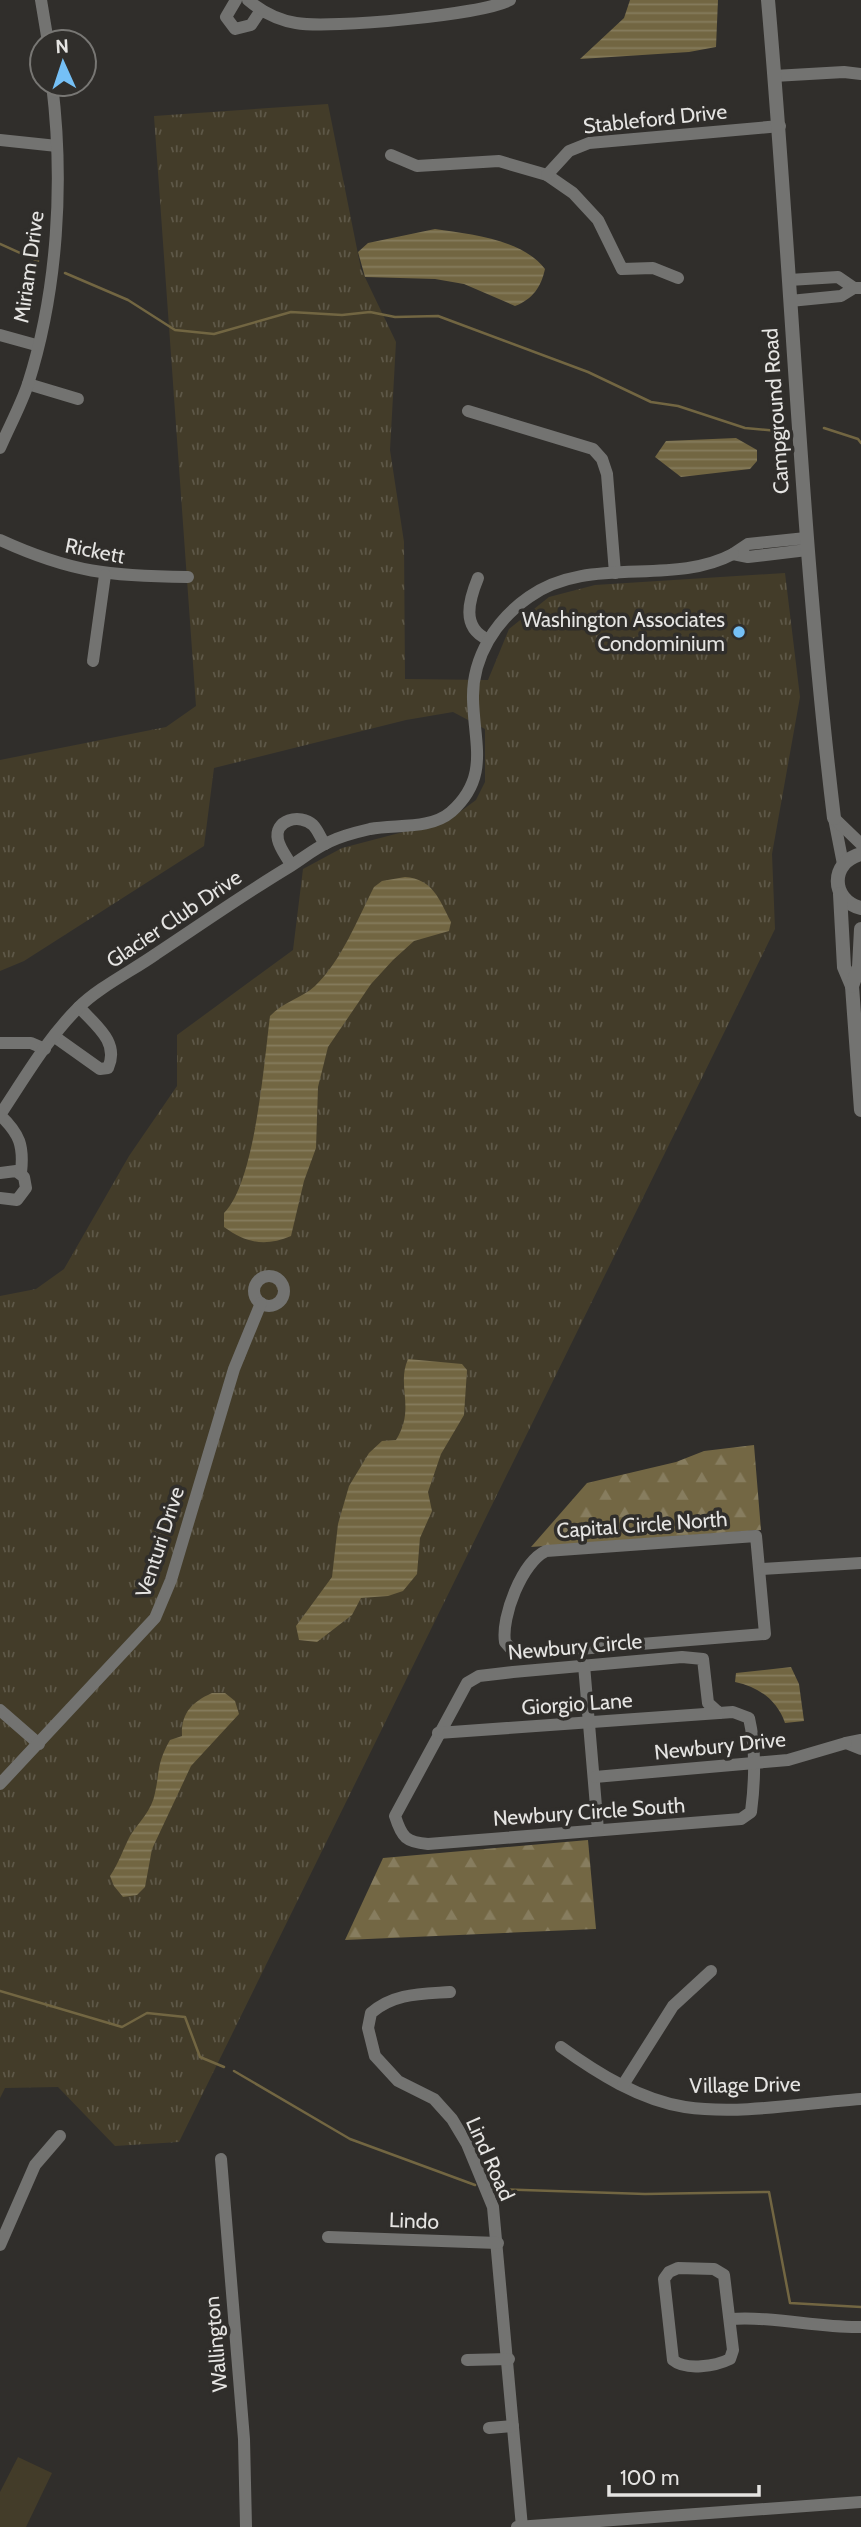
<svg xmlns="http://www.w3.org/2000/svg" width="861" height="2527" viewBox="0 0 861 2527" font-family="Cabin,sans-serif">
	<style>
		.grass { fill: url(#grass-tufts) }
		.forest { fill: url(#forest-firs) }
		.park { fill: #433c29 }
		.water { fill: url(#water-rules) }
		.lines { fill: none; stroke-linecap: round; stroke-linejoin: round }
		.stream { stroke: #726642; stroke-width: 2.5 }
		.minor { stroke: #737371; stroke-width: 12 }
		.tertiary { stroke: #737371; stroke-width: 14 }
		.poi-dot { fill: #75c0f6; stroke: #302e2b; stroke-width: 2.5 }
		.labels { text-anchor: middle; stroke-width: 7; stroke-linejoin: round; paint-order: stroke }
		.street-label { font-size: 21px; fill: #e5e4e2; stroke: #302e2b }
		.poi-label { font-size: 21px; fill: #e5e4e2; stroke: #302e2b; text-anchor: end }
	</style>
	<defs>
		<pattern id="grass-tufts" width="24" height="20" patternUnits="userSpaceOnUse" patternTransform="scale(1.75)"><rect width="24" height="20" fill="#433c29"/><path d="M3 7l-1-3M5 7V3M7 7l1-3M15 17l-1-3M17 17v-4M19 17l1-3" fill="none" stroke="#5e5848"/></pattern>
		<pattern id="forest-firs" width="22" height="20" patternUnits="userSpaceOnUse" patternTransform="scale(1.75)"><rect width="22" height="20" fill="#736744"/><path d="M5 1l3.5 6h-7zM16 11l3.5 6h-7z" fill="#877d5f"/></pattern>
		<pattern id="water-rules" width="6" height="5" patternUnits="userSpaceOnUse" patternTransform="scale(1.75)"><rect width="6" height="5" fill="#726642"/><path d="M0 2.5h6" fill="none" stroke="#867c5d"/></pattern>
	</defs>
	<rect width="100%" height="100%" fill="#302e2b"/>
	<!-- grass -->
	<polygon class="grass" points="328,104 361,269 396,342 390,450 404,542 405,679 488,680 509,629 549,597 595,585 785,573 800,697 772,854 775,929 179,2142 115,2146 58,2087 5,2088 0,2098 0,1296 36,1289 64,1269 129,1156 177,1086 177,1035 293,950 303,869 342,848 449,820 476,800 485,782 485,729 453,712 406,720 214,768 204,846 24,961 0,971 0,760 166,727 196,706 154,116"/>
	<!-- forest -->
	<g class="forest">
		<polygon points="754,1445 761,1530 531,1547 587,1483 676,1462 704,1451"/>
		<polygon points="588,1840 596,1929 345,1940 383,1858"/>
	</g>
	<!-- park -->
	<polygon class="park" points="18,2457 52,2473 26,2527 0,2527 0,2492"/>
	<!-- water -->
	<g class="water">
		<polygon points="630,0 718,0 716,47 689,52 580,59 624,18"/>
		<path d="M435 229C470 234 522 239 545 269 541 287 533 299 515 306L464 284 435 279 365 277 358 252 368 243Z"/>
		<polygon points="736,438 757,450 757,461 750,469 681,477 655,457 666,441"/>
		<path d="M405 877C433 879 439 899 451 922L449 931 414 941 393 960 371 984 328 1047 318 1087 316 1148 304 1181 291 1236C265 1247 246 1243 224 1227V1213C255 1183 264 1063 270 1016 283 1002 302 998 315 986 342 960 357 920 374 887L382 881Z"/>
		<path d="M408 1359 462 1364 467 1370 464 1415 441 1454 428 1492 432 1511 420 1538 417 1574 403 1591 388 1596 361 1598 352 1615 317 1642 299 1640 296 1626 332 1577 338 1524 349 1486 369 1453 382 1441 396 1440C416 1408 396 1386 408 1359Z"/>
		<path d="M791 1667 799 1684 804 1721 785 1723C777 1700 759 1687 735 1682L736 1673Z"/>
		<path d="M212 1693H225L235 1701 239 1714 191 1766 152 1849 145 1887 137 1895 123 1897 114 1886 110 1876C119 1863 123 1849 130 1836 139 1822 152 1810 155 1793 160 1770 157 1763 170 1740L182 1736C181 1713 192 1702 212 1693Z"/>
	</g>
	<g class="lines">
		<!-- stream -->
		<g class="stream">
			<polyline points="0,244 38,261"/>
			<polyline points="65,273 128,300 175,330 214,334 291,312 342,315 370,312 395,317 438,316 588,372 651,402 678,406 745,428 778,431"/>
			<polyline points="824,428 858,439 861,443"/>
			<polyline points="0,1991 122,2027 147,2013 185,2017 200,2057 224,2067"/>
			<polyline points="234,2071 350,2139 475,2185"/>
			<polyline points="493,2189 645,2194 769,2192 790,2303 861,2307"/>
		</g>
		<!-- minor -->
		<g class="minor">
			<polyline points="41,0 48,42"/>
			<polyline points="236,0 226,17 235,29 251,25 261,10"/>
			<path d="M248 0C262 12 278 20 296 23 330 29 481 15 510 0"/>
			<polyline points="774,76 844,72 861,74"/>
			<polyline points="0,140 57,146"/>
			<polyline points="391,155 417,166 499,161 547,175 573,193 598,220 622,269 653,268 678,278"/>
			<polyline points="547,175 569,151 589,143 780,126"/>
			<polyline points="789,280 838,277 854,288"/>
			<polyline points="790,301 841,296 854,288 861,288"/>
			<polyline points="0,335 36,345"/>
			<polyline points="28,384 78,399"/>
			<polyline points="468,411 593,449 602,459 607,474 615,573"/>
			<path d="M0 448C9 427 21 405 28 384 58 290 64 181 52 84"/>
			<polyline points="806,538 748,544 733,554 748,557 807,550"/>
			<path d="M0 540C72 573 110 576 188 577"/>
			<path d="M478 578C469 600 461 627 487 639"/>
			<polyline points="93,661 105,575"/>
			<polyline points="834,818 843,864"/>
			<polyline points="834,818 861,844"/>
			<path d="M291 865C287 857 280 849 278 840 273 820 300 813 313 825 318 830 321 839 325 844"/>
			<path d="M55 1037 100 1069 108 1068C120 1042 95 1025 79 1007"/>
			<polyline points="0,1043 31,1043 45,1049"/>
			<polyline points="0,1173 16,1171 24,1177 26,1188 17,1200 0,1198"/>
			<path d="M21 1173C24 1146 20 1134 0 1115 24 1079 47 1039 78 1008 99 987 132 971 156 954 200 925 244 894 289 867 302 859 315 848 329 842 341 836 357 832 370 829 395 824 430 830 451 812 490 777 474 744 473 699 472 657 496 620 529 597 589 554 671 587 733 554"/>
			<circle cx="269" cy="1291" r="15"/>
			<path d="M756 1536 765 1634 530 1653 512 1650 505 1642C501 1617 522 1562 546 1551Z"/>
			<polyline points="761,1569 861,1563"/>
			<path d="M682 1657 703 1659 708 1703 719 1713 733 1712 749 1718C756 1748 755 1781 751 1812L741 1819 428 1844C406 1842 402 1838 395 1816L467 1683 479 1676 513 1672Z"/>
			<polyline points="584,1665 598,1830"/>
			<polyline points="0,1710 39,1744"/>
			<polyline points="438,1733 719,1713"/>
			<polyline points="861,1740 846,1743 861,1749"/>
			<polyline points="595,1777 788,1760 846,1743"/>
			<polyline points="0,1784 155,1618 171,1580 234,1369 261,1303"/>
			<path d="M450 1992C421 1994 394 1993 371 2013L368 2028 375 2056 398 2081 434 2099 452 2119 467 2144 493 2207 522 2527"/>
			<path d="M561 2047C597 2073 640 2100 685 2107 741 2115 804 2103 861 2099"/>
			<polyline points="623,2085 673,2006 711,1971"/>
			<polyline points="221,2159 244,2439 246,2527"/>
			<polyline points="328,2237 498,2243"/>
			<polyline points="0,2245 35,2165 60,2136"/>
			<path d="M678 2268 714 2269 724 2275 733 2350 730 2359C716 2366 686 2371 673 2360L664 2279 669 2272Z"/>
			<path d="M730 2319C775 2316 817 2328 861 2327"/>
			<polyline points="467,2360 509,2359"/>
			<polyline points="489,2428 513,2426"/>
			<polyline points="517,2527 861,2502"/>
		</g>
		<!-- tertiary -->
		<g class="tertiary">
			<path d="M768 0C792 272 801 546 834 818"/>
			<path d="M861 854C830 862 830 900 861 908"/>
			<polyline points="840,894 844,967 852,986 861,1110"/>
			<polyline points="852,986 859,967 861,929"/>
		</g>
	</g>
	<!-- markers -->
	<circle class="poi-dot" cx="739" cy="632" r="7"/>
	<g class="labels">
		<!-- street labels -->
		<g class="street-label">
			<text transform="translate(655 119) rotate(-6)" y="7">Stableford Drive</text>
			<text transform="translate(29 267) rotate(-82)" y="7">Miriam Drive</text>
			<text transform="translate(776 411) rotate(-94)" y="7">Campground Road</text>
			<text transform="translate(95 551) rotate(11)" y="7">Rickett</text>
			<text transform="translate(174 919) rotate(-34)" y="7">Glacier Club Drive</text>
			<text transform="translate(642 1525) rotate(-4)" y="7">Capital Circle North</text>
			<text transform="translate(160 1542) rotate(-72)" y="7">Venturi Drive</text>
			<text transform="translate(575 1647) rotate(-5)" y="7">Newbury Circle</text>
			<text transform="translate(577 1704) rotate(-4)" y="7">Giorgio Lane</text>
			<text transform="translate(720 1746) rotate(-6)" y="7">Newbury Drive</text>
			<text transform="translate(589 1812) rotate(-4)" y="7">Newbury Circle South</text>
			<text transform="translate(745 2085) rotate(-1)" y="7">Village Drive</text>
			<text transform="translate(490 2159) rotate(66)" y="7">Lind Road</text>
			<text transform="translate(414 2221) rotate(2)" y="7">Lindo</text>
			<text transform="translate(216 2344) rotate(-95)" y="7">Wallington</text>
		</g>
		<!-- poi labels -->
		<g class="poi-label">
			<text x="725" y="627">Washington Associates<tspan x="725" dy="24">Condominium</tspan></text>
		</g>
	</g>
	<!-- north arrow -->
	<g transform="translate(63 63) rotate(357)"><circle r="33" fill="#302e2b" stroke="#787774" stroke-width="2"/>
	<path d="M0-5L12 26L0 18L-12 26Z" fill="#75c0f6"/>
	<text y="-10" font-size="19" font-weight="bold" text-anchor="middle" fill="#e5e4e2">N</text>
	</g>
	<!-- scale -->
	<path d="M609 2485v10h150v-10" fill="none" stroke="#e5e4e2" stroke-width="3.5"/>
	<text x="620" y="2485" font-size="21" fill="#e5e4e2" stroke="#302e2b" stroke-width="5" paint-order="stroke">100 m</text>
</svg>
